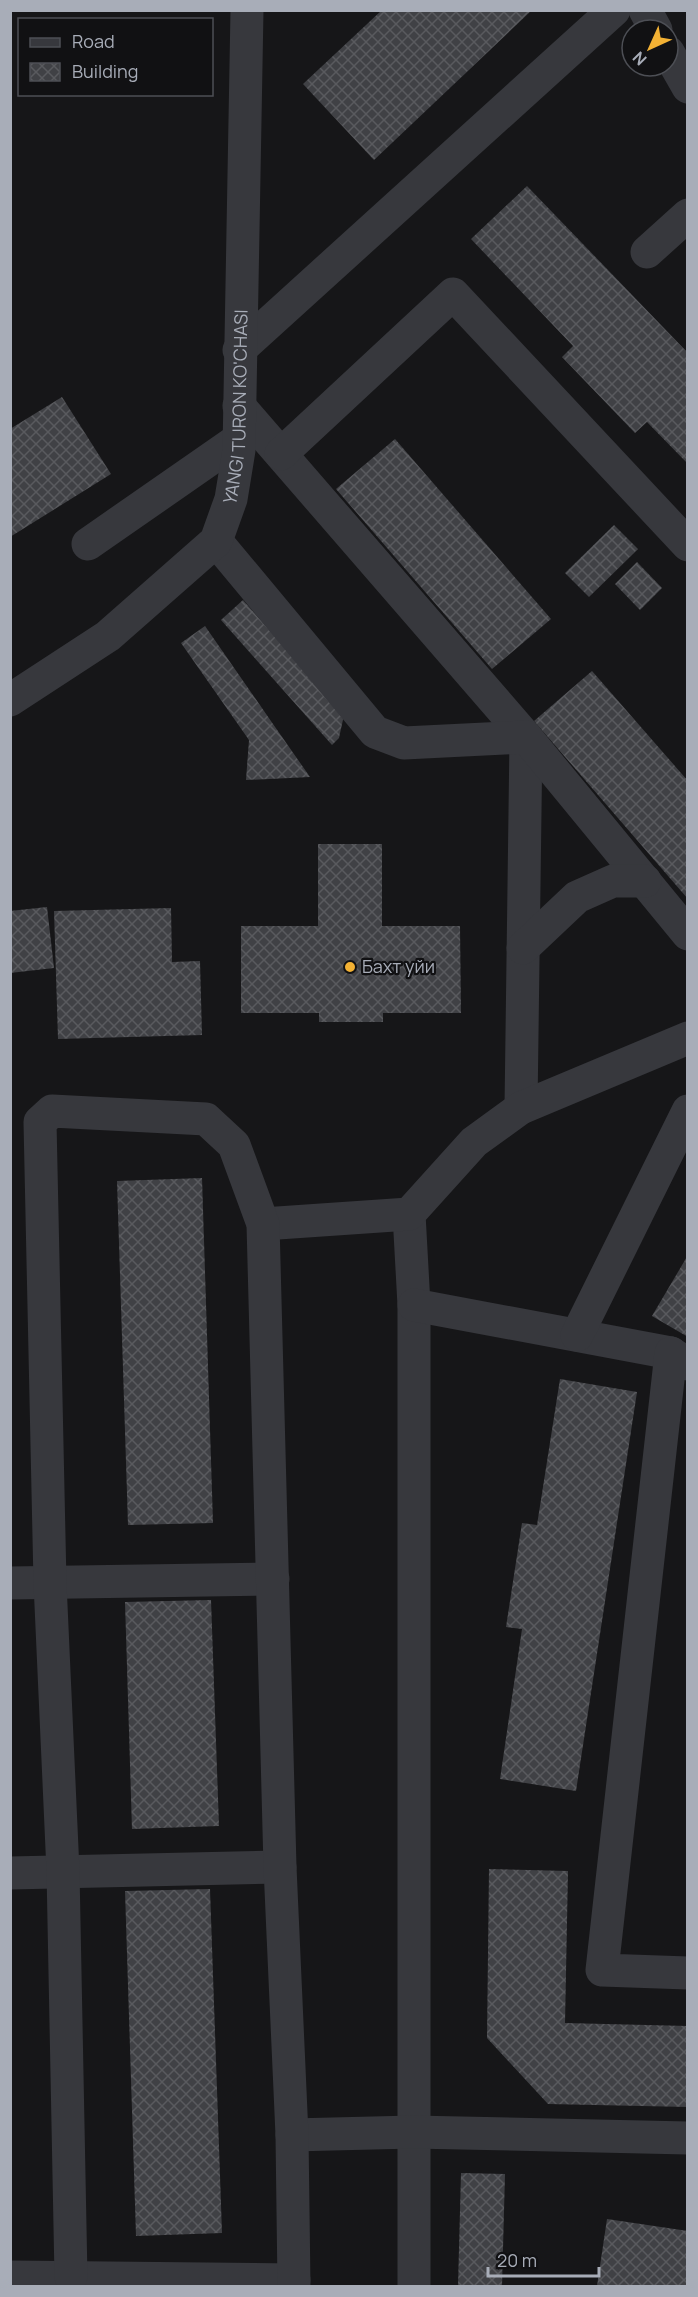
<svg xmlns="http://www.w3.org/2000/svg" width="698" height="2297" viewBox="0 0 698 2297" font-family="Manrope,sans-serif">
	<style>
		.building { fill: url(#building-cross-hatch) }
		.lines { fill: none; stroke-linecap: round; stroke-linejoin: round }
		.minor { stroke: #37383d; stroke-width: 33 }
		.poi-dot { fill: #f2b134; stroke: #111113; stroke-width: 2 }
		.labels { text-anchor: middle; stroke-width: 4.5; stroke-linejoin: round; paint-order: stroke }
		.street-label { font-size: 18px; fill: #a8adb8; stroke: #111113 }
		.poi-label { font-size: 18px; fill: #a8adb8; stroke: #111113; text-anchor: start }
	</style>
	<defs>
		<pattern id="building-cross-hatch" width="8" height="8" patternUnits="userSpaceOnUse" patternTransform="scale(1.5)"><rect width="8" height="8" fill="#404145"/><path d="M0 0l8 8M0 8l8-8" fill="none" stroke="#595a5e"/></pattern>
	</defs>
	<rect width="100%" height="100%" fill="#161618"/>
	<!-- building -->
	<g class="building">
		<polygon points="382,10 532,10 374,160 303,84"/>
		<polygon points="527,186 688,353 688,464 647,422 635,433 562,357 573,346 471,239"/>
		<polygon points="62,397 111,474 10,537 10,429"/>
		<polygon points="395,439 551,619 492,669 336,489"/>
		<polygon points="614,525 638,549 589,597 565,573"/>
		<polygon points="637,562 662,588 640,610 615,584"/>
		<polygon points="243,600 344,715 339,738 332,745 221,620"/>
		<polygon points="205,626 273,724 310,777 246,780 249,740 181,643"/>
		<polygon points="592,671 688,781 688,899 534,721"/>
		<polygon points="318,844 382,844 382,926 460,926 461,1013 383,1013 383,1022 319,1022 319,1013 241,1013 241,926 318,926"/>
		<polygon points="47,907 54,968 10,973 10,911"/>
		<polygon points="171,908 172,962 200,961 202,1035 58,1039 54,911"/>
		<polygon points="202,1178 213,1523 128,1525 117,1181"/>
		<polygon points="688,1255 688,1337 652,1316"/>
		<polygon points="560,1379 637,1392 576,1791 500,1779 522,1629 506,1627 522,1523 537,1525"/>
		<polygon points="211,1600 219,1826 132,1829 125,1602"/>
		<polygon points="489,1869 568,1871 565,2023 688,2026 688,2107 548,2104 487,2038"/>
		<polygon points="210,1889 222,2233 136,2236 125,1891"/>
		<polygon points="461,2173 505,2174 502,2286 458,2286"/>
		<polygon points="607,2219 688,2231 688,2286 597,2286"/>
	</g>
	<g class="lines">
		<!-- minor -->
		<g class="minor">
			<polyline points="645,10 656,30"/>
			<polyline points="668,52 688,87"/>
			<polyline points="647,252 688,215"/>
			<polyline points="239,350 614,10"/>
			<polyline points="239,406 526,737 521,1108"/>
			<polyline points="281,454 453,294 688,545"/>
			<polyline points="216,541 375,732 404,743 526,737 688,934"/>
			<polyline points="88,544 239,439"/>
			<path id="s1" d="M10 700 108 636 216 541 231 499 239 450 247 10"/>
			<polyline points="523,948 577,897 613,881 645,881"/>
			<polyline points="409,1214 414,1305 414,2286"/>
			<polyline points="263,1224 409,1214 474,1142 521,1108 688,1038"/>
			<polyline points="414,1305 671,1353 688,1364"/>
			<polyline points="577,1335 688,1111"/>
			<polyline points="671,1353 602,1970 688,1973"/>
			<polyline points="10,1583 273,1579"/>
			<polyline points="10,1873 280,1867"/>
			<polyline points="292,2135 413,2132 688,2138"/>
			<polyline points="10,2277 294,2280"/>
			<polyline points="71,2277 63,1871 50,1583 40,1122 52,1111 206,1119 234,1145 263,1224 280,1867 292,2135 294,2286"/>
		</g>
	</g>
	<!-- markers -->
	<circle class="poi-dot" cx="350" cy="967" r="6"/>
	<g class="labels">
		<!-- street labels -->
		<g class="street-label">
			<text dy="6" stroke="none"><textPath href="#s1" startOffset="398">YANGI TURON KO'CHASI</textPath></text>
		</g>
		<!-- poi labels -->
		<g class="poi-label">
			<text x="362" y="973">Бахт уйи</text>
		</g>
	</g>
	<!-- border -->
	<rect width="698" height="2297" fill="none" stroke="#a8adb8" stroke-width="24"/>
	<!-- legend -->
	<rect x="18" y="18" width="195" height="78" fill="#111113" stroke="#4d4f55" stroke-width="1.5"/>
	<rect x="30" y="38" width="30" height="9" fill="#37383d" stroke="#4d4f55" stroke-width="1.5"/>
	<text x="72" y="48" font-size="18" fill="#a8adb8">Road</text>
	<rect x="30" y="63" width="30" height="18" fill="url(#building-cross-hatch)" stroke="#4d4f55" stroke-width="1.5"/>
	<text x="72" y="78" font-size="18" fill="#a8adb8">Building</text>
	<!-- north arrow -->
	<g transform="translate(650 48) rotate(225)"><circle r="28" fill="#111113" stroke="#4d4f55" stroke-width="1.5"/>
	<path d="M0-4.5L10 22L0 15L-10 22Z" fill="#f2b134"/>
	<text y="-9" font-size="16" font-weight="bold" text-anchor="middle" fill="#a8adb8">N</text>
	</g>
	<!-- scale -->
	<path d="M488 2267v9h111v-9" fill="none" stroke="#a8adb8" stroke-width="3"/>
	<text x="497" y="2267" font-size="18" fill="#a8adb8" stroke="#111113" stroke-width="4.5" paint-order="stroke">20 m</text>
</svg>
